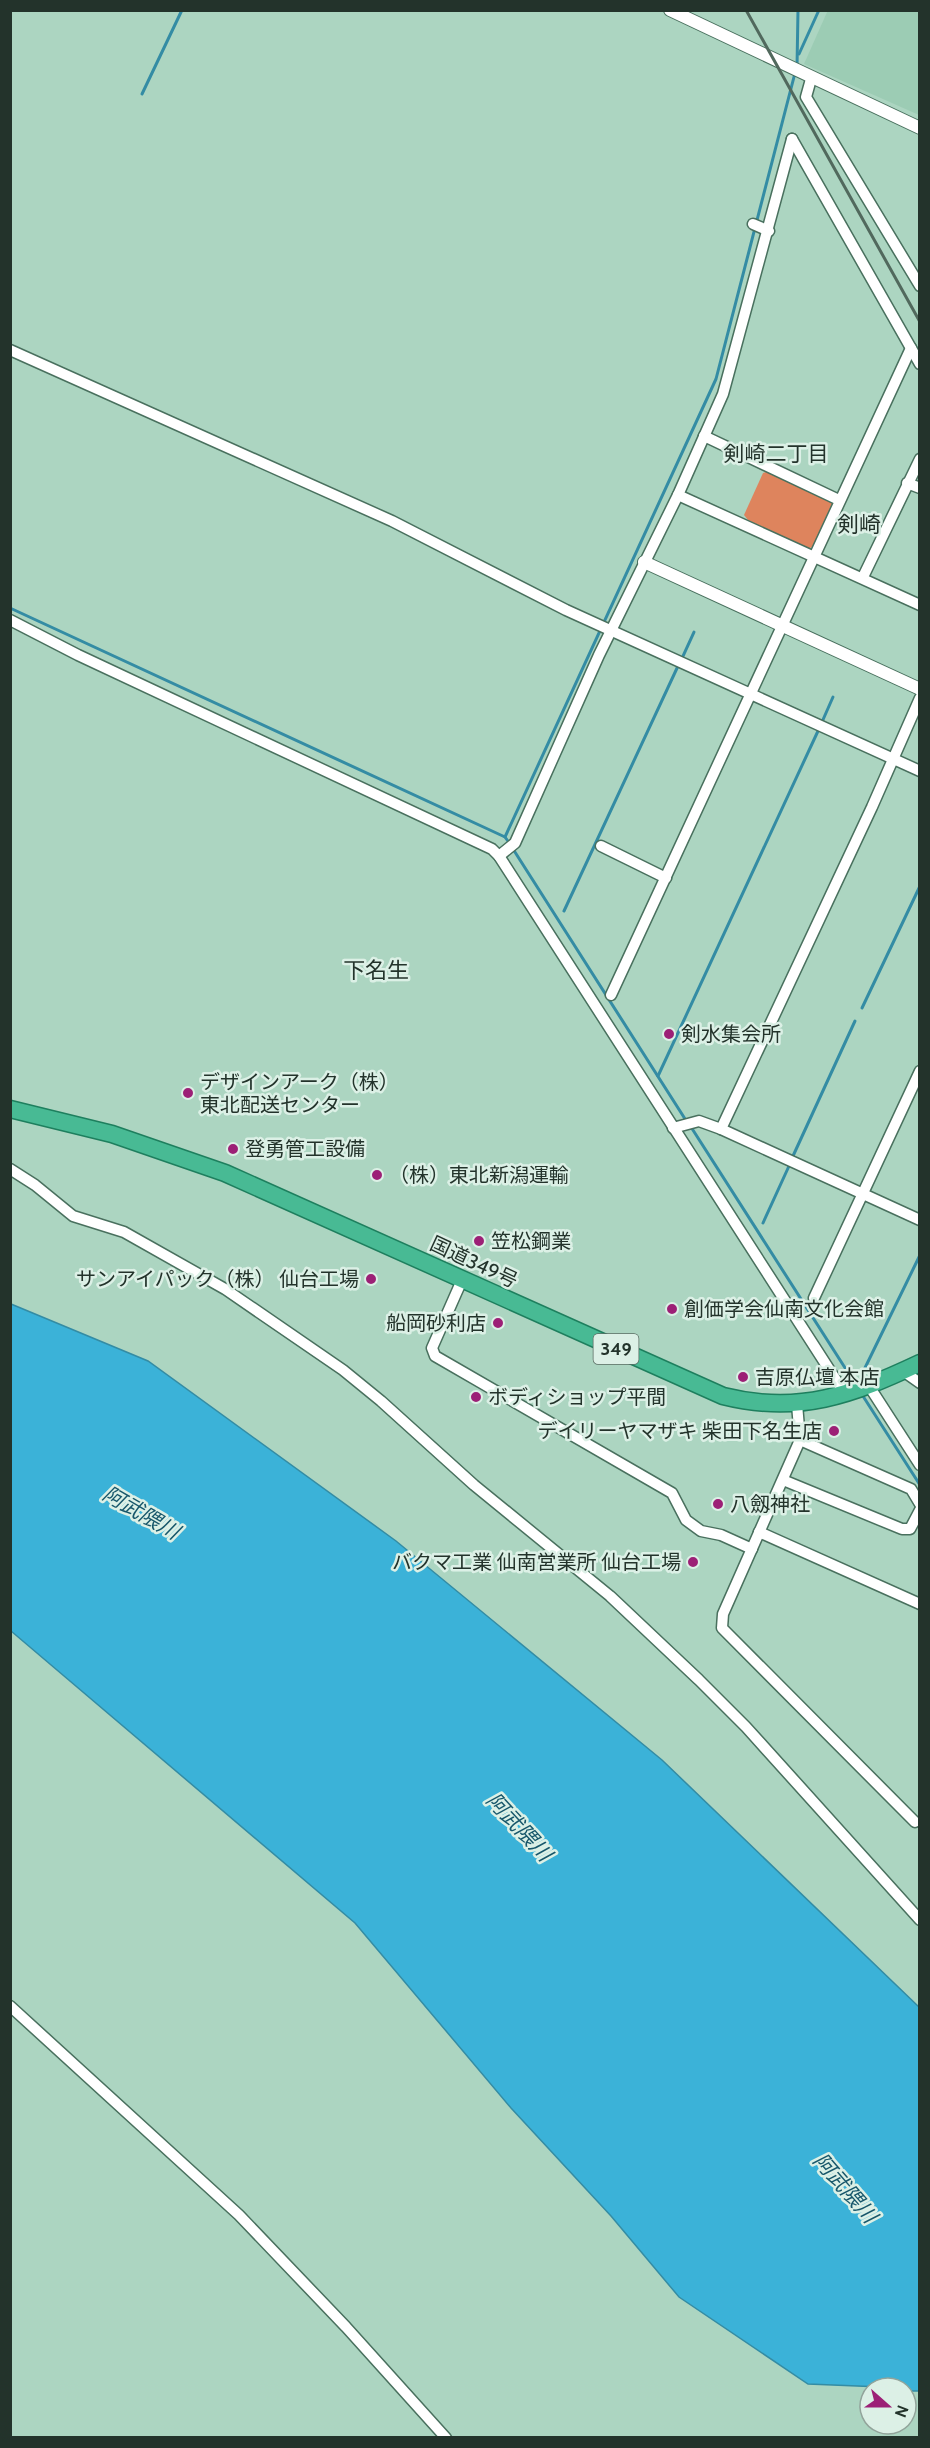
<svg xmlns="http://www.w3.org/2000/svg" width="930" height="2448" viewBox="0 0 930 2448" font-family="Cabin,'Noto Sans JP',sans-serif">
	<style>
		.built { fill: #9cccb4 }
		.green { fill: #de845d }
		.water { fill: #3bb2d8; stroke: #348ca4; stroke-width: 1.5 }
		.lines { fill: none; stroke-linecap: round; stroke-linejoin: round }
		.stream { stroke: #348ca4; stroke-width: 3 }
		.minor-casing { stroke: #49705e; stroke-width: 13 }
		.tertiary-casing { stroke: #49705e; stroke-width: 14 }
		.trunk-casing { stroke: #1e7f5e; stroke-width: 19 }
		.minor { stroke: #fff; stroke-width: 10 }
		.tertiary { stroke: #fff; stroke-width: 12 }
		.trunk { stroke: #48ba94; stroke-width: 16 }
		.rail { stroke: #51695d; stroke-width: 3 }
		.poi-dot { fill: #9c2076; stroke: #dcf0e6; stroke-width: 2 }
		.labels { text-anchor: middle; stroke-width: 5; stroke-linejoin: round; paint-order: stroke }
		.shield { fill: #dcf0e6; stroke: #5a6c63; stroke-width: 1.5 }
		.shield-label { font-size: 18px; font-weight: bold; fill: #23332b }
		.poi-label { font-size: 20px; fill: #23332b; stroke: #dcf0e6; text-anchor: start }
		.street-label { font-size: 20px; fill: #23332b; stroke: #dcf0e6 }
		.neighbourhood-label { font-size: 21px; fill: #23332b; stroke: #dcf0e6 }
		.water-label { font-size: 21px; font-style: italic; fill: #17576b; stroke: #dcf0e6 }
		.quarter-label { font-size: 22px; fill: #23332b; stroke: #dcf0e6 }
	</style>
	<rect width="100%" height="100%" fill="#acd5c1"/>
	<!-- built -->
	<polygon class="built" points="828,10 919,11 919,115 804,64"/>
	<!-- green -->
	<polygon class="green" points="769,471 831,498 834,505 816,545 808,549 748,520 744,515 763,473"/>
	<!-- water -->
	<polygon class="water" points="11,1304 148,1361 396,1541 662,1760 919,2007 919,2391 906,2391 906,2388 808,2384 679,2297 611,2216 511,2108 355,1923 11,1631"/>
	<g class="lines">
		<!-- stream -->
		<g class="stream">
			<polyline points="799,54 819,10"/>
			<polyline points="797,67 798,10"/>
			<polyline points="142,94 182,10"/>
			<polyline points="10,608 505,837 510,844"/>
			<polyline points="683,656 694,632"/>
			<polyline points="822,722 833,697"/>
			<polyline points="505,837 716,379 795,73"/>
			<polyline points="513,849 687,1122"/>
			<polyline points="564,911 678,666"/>
			<polyline points="862,1008 920,886"/>
			<polyline points="658,1076 818,731"/>
			<polyline points="691,1127 856,1385"/>
			<polyline points="793,1156 855,1021"/>
			<polyline points="763,1223 789,1166"/>
			<polyline points="862,1374 920,1255"/>
			<polyline points="861,1393 920,1485"/>
		</g>
		<defs>
			<g id="minor">
				<polyline points="811,79 806,97 920,286"/>
				<polyline points="792,139 920,364"/>
				<polyline points="753,224 769,231"/>
				<polyline points="10,350 392,521 566,610 920,771"/>
				<polyline points="704,436 839,500"/>
				<polyline points="907,483 920,488"/>
				<polyline points="678,495 920,605"/>
				<polyline points="863,577 920,459"/>
				<polyline points="10,620 78,655 492,849 499,856 845,1394"/>
				<polyline points="601,846 666,878"/>
				<polyline points="499,856 515,843 599,655 678,495 723,394 792,139"/>
				<polyline points="611,995 911,348"/>
				<polyline points="673,1128 699,1121 721,1129 920,1220"/>
				<polyline points="721,1129 872,807 920,698"/>
				<polyline points="10,1169 35,1185 73,1216 124,1232 225,1289 343,1370 381,1401 474,1485 610,1596 699,1680 746,1727 920,1920"/>
				<polyline points="462,1280 432,1348 435,1356 672,1493 686,1520 701,1531 721,1535 752,1549"/>
				<polyline points="814,1298 920,1071"/>
				<polyline points="903,1371 920,1383"/>
				<polyline points="869,1386 920,1465"/>
				<polyline points="797,1404 800,1440 723,1614 722,1628 915,1822"/>
				<polyline points="800,1440 911,1489 920,1504"/>
				<polyline points="783,1480 902,1529 910,1529 920,1510"/>
				<polyline points="759,1532 920,1604"/>
				<polyline points="10,2006 239,2215 346,2327 446,2438"/>
			</g>
			<g id="tertiary">
				<polyline points="670,10 920,128"/>
				<polyline points="644,562 920,689"/>
			</g>
			<path id="trunk" d="M10 1109 112 1134 225 1173 723 1396C799 1415 852 1395 920 1363"/>
		</defs>
		<!-- minor casing -->
		<use href="#minor" class="minor-casing"/>
		<!-- tertiary casing -->
		<use href="#tertiary" class="tertiary-casing"/>
		<!-- trunk casing -->
		<use href="#trunk" class="trunk-casing"/>
		<!-- minor -->
		<use href="#minor" class="minor"/>
		<!-- tertiary -->
		<use href="#tertiary" class="tertiary"/>
		<!-- trunk -->
		<use href="#trunk" class="trunk"/>
		<!-- rail -->
		<polyline class="rail" points="746,10 920,322"/>
	</g>
	<!-- markers -->
	<g class="poi-dot">
		<circle cx="669" cy="1034" r="6"/>
		<circle cx="188" cy="1093" r="6"/>
		<circle cx="233" cy="1149" r="6"/>
		<circle cx="377" cy="1175" r="6"/>
		<circle cx="479" cy="1241" r="6"/>
		<circle cx="371" cy="1279" r="6"/>
		<circle cx="672" cy="1309" r="6"/>
		<circle cx="498" cy="1323" r="6"/>
		<circle cx="743" cy="1377" r="6"/>
		<circle cx="476" cy="1397" r="6"/>
		<circle cx="834" cy="1431" r="6"/>
		<circle cx="718" cy="1504" r="6"/>
		<circle cx="693" cy="1562" r="6"/>
	</g>
	<g class="labels">
		<!-- shield labels -->
		<rect class="shield" x="593.5" y="1334" width="45" height="30" rx="4.5"/>
		<g class="shield-label">
			<text x="616" y="1355">349</text>
		</g>
		<!-- poi labels -->
		<g class="poi-label">
			<text x="681" y="1041">剣水集会所</text>
			<text x="200" y="1089">デザインアーク（株）<tspan x="200" dy="23">東北配送センター</tspan></text>
			<text x="245" y="1156">登勇管工設備</text>
			<text x="389" y="1182">（株）東北新潟運輸</text>
			<text x="491" y="1248">笠松鋼業</text>
			<text x="359" y="1286" text-anchor="end">サンアイパック（株） 仙台工場</text>
			<text x="684" y="1316">創価学会仙南文化会館</text>
			<text x="486" y="1330" text-anchor="end">船岡砂利店</text>
			<text x="755" y="1384">吉原仏壇 本店</text>
			<text x="488" y="1404">ボディショップ平間</text>
			<text x="822" y="1438" text-anchor="end">デイリーヤマザキ 柴田下名生店</text>
			<text x="730" y="1511">八劔神社</text>
			<text x="681" y="1569" text-anchor="end">バクマ工業 仙南営業所 仙台工場</text>
		</g>
		<!-- street labels -->
		<g class="street-label">
			<text transform="translate(474 1262) rotate(25)" y="7">国道349号</text>
		</g>
		<!-- neighbourhood labels -->
		<g class="neighbourhood-label">
			<text x="776" y="461">剣崎二丁目</text>
		</g>
		<!-- water labels -->
		<g class="water-label">
			<text transform="translate(141 1513) rotate(30)" y="7">阿武隈川</text>
			<text transform="translate(519 1827) rotate(47)" y="7">阿武隈川</text>
			<text transform="translate(845 2188) rotate(49)" y="7">阿武隈川</text>
		</g>
		<!-- quarter labels -->
		<g class="quarter-label">
			<text x="859" y="532">剣崎</text>
			<text x="376" y="978">下名生</text>
		</g>
	</g>
	<!-- border -->
	<rect width="930" height="2448" fill="none" stroke="#23332b" stroke-width="24"/>
	<!-- north arrow -->
	<g transform="translate(888 2406) rotate(111)"><circle r="28" fill="#dcf0e6" stroke="#92a49b" stroke-width="1.5"/>
	<path d="M0-4.5L10 22L0 15L-10 22Z" fill="#9c2076"/>
	<text y="-9" font-size="16" font-weight="bold" text-anchor="middle" fill="#23332b">N</text>
	</g>
</svg>
